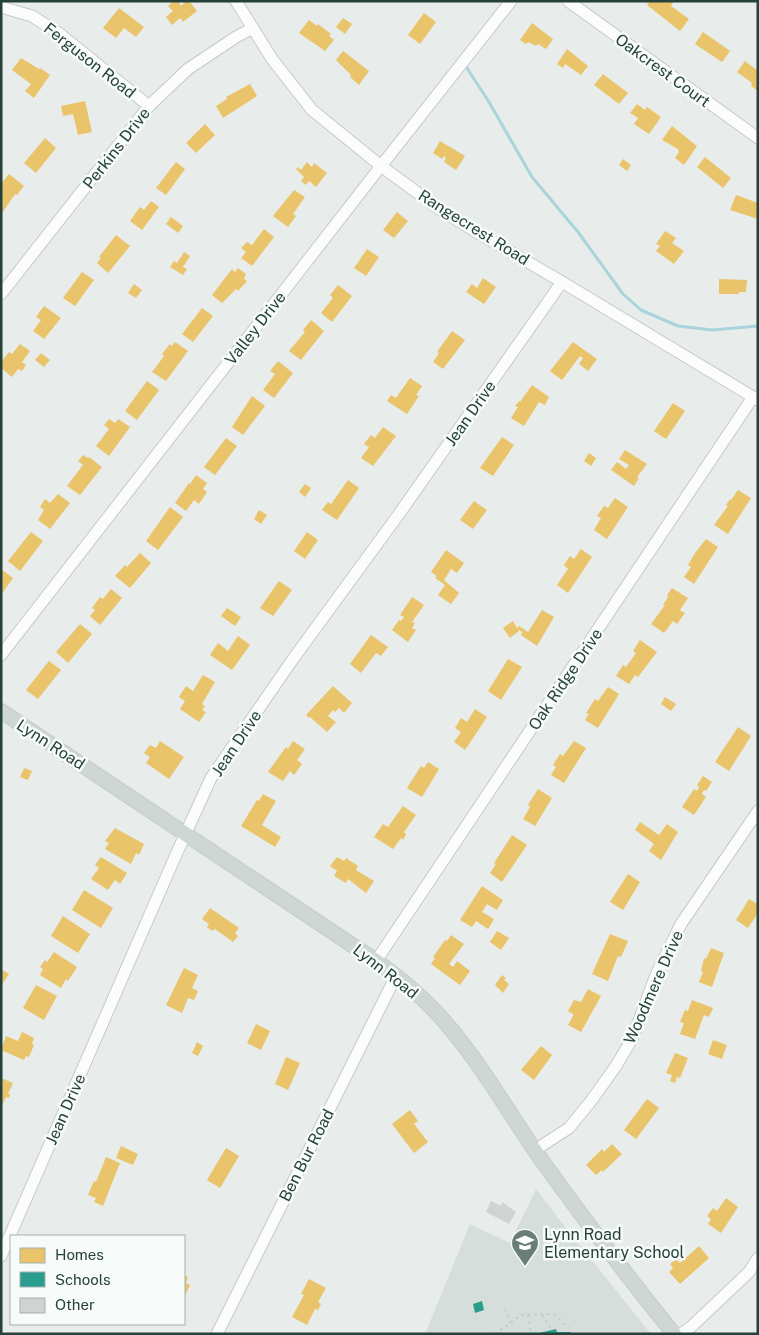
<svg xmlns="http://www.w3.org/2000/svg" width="759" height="1335" viewBox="0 0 759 1335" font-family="'Public Sans',sans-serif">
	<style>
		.built { fill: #d6dedb }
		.homes { fill: #e9c46a }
		.schools { fill: #2a9d8f }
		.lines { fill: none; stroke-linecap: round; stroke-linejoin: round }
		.stream { stroke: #a9d4db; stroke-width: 3 }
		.building { fill: #cfd4d2 }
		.minor-casing { stroke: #c5cac8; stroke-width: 13 }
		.major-casing { stroke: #c3ccc9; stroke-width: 16 }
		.path { stroke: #c3ccca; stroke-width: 2; stroke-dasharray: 2.5 4; stroke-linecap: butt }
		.minor { stroke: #fcfcfc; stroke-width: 11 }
		.major { stroke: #cfd7d5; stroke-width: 14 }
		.labels { text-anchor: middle; stroke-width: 5; stroke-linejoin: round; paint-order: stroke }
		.street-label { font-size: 16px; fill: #24423a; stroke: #f7fbf9 }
		.poi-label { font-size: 16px; fill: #24423a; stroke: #f7fbf9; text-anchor: start }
	</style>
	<rect width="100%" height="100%" fill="#e8edeb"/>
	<!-- built -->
	<polygon class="built" points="536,1189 562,1223 651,1334 425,1334 470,1224 510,1243"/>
	<!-- homes -->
	<g class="homes">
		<polygon points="174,1 178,1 181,6 186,1 189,1 197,11 183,22 180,18 172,25 166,17 173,11 168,6"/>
		<polygon points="650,1 671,1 673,2 671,6 689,19 680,31 647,5"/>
		<polygon points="119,8 144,27 136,37 124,28 116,38 103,28"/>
		<polygon points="424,13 436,22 420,44 408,35"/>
		<polygon points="343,18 352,24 345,34 336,27"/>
		<polygon points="309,20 317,26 318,24 331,34 329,36 334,40 325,51 299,33"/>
		<polygon points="532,23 553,39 546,49 538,44 536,46 528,42 526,44 520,40"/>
		<polygon points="703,32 730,51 722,62 695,44"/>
		<polygon points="567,49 588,66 581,75 565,64 563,68 557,64"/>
		<polygon points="343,51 369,71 359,85 350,77 351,75 336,60"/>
		<polygon points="21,58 39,69 40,68 50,75 34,98 25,91 31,84 12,70"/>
		<polygon points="745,61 758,71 758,91 751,86 752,83 737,72"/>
		<polygon points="603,74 628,93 619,104 594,85"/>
		<polygon points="250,84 257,96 223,118 216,106 227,99 226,97"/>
		<polygon points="85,101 92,132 78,135 73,114 63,116 61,106"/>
		<polygon points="637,104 645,110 647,107 661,117 649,134 634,124 638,118 630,113"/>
		<polygon points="205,124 215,135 196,153 186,143"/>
		<polygon points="672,126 697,146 684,165 675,158 679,152 678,149 662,140"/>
		<polygon points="45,138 56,148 36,173 24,163"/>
		<polygon points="440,141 465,156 456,170 444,162 446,158 444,156 442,159 433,153"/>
		<polygon points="705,157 731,178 723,188 697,167"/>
		<polygon points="623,159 631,165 627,171 619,165"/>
		<polygon points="176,162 185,169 166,195 156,188"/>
		<polygon points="307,162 312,167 314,163 327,173 316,187 309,181 306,185 301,181 304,177 296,169 298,167 301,170"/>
		<polygon points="9,174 24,186 17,195 15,194 1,215 1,184"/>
		<polygon points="294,190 305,197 293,214 296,216 288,227 273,216"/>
		<polygon points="736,195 758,203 758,219 730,210"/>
		<polygon points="151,201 159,207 142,230 130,221 140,207 144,210"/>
		<polygon points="397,212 408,221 394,238 383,230"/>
		<polygon points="171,217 183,226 178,233 166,224"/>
		<polygon points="264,229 274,237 252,266 241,258 246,252 241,248 247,242 252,245"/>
		<polygon points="665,231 676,238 672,243 684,251 674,264 656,251 660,246 656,244"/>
		<polygon points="116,235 130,246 108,273 97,263 101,258 99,257"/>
		<polygon points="367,249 379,257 366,276 354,268"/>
		<polygon points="184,252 190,256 183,267 187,269 183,275 170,267 174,261 177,263"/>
		<polygon points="238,268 246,274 244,279 247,281 238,291 236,289 222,303 212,295 232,269 235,272"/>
		<polygon points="82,272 94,280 75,306 63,298"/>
		<polygon points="483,278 496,287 484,304 466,292 472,284 477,288"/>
		<polygon points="719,279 747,280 746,292 739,292 739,294 719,294"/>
		<polygon points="134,284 142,290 136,298 128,293"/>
		<polygon points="338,285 352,296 332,322 321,313 333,298 330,295"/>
		<polygon points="44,306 61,318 44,339 33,331 41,320 36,317"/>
		<polygon points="202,308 213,316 193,342 182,334"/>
		<polygon points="311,320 324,331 301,360 289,351 305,332 303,330"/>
		<polygon points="452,331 465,340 443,369 433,362 439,353 437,352"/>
		<polygon points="175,342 188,351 166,381 152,372 164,356 162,354 170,344 172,346"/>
		<polygon points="573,342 597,359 588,371 579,364 583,358 580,356 562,380 550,371"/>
		<polygon points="20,344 30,351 22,362 26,365 22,371 18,369 12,377 1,368 1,362 9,352 12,354"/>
		<polygon points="41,353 50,360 44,367 35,360"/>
		<polygon points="278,361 293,373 274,398 263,390 275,374 270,371"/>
		<polygon points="410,378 422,386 416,395 419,396 407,414 387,401 391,395 396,398"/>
		<polygon points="147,381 159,390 137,420 125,411"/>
		<polygon points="532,385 549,397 545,405 539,402 524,426 511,418 518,407 515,406 519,401 520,402"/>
		<polygon points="252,396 265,406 243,435 232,427"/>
		<polygon points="673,403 685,411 666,439 654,431"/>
		<polygon points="109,419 115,423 118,419 130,427 109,456 96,446 109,429 104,425"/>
		<polygon points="383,427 396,436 373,466 361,458 369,447 364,444 371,435 375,438"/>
		<polygon points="502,437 514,445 493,476 480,468"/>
		<polygon points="226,438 237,446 215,475 204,467"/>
		<polygon points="625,450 647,464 637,477 639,478 634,486 611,470 617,462 626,469 629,465 619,459"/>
		<polygon points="589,453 596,458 591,466 584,461"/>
		<polygon points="83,455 88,458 89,457 102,467 80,495 67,486 83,465 78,461"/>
		<polygon points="196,475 207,483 203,489 207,492 199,504 194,500 186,511 175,503 189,483 190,484"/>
		<polygon points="348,480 359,488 337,520 322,510 328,502 331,504"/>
		<polygon points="305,484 311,488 305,497 299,492"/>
		<polygon points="738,490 751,498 728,534 714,525 728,506 726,505 730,499 731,500"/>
		<polygon points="58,494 70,503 50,529 38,520 44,510 40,507 45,499 50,503"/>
		<polygon points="615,498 628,507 607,539 594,530 601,518 597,516 604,506 608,508"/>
		<polygon points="474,501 487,510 473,529 460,520"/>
		<polygon points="170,507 183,517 158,550 146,541"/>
		<polygon points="259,510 267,515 261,524 254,519"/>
		<polygon points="31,532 43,541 20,571 8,561"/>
		<polygon points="307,532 318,540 305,559 294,551"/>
		<polygon points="706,539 718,547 694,584 684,577 691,567 688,565 695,553"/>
		<polygon points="581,549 592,557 568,593 557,585 568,569 564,565 570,556 574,559"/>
		<polygon points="446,550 464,563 457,573 451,569 444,580 459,593 451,604 438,595 445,585 435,578 437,576 431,572"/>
		<polygon points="140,553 151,563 130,588 115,576 125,565 127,567"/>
		<polygon points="1,569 13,578 1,595"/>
		<polygon points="279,581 292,590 273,616 260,608"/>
		<polygon points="672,588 688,598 680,610 685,613 677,624 673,621 664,633 651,624 665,605 663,605 668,597 667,595"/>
		<polygon points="111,589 122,598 100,625 90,616 95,610 92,608 100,597 103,599"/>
		<polygon points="412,597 424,605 412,622 415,623 412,628 416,630 408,642 392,630 399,620 401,621 404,617 400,615"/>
		<polygon points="227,608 241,617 235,626 221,616"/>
		<polygon points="542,610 554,617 537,646 521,635 522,632 518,629 519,631 510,638 503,628 513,621 517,628 519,626 528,632"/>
		<polygon points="80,624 92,634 68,663 56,652"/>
		<polygon points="371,635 388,647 381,656 376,653 361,673 350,664"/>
		<polygon points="238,636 250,645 232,670 210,655 218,643 228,651"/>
		<polygon points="640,640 657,652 638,677 635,675 629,684 616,676 623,665 626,667 636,653 633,651"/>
		<polygon points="508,659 522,667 501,700 488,691"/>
		<polygon points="49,661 61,670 38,699 26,690"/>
		<polygon points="203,675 215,682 202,704 205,706 202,710 206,712 199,722 180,709 185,701 179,697 186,686 193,691"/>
		<polygon points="333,686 352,703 344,713 339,708 335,712 333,710 328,716 336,722 327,732 310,717 309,718 306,715"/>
		<polygon points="608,687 619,694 598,728 585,720 589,714 586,713 595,699 598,701"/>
		<polygon points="665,697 676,704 671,711 661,704"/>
		<polygon points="475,709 487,717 465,750 454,742 461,732 455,728 461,718 467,722"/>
		<polygon points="738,727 751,736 729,771 715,762"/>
		<polygon points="160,741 184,757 169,779 146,763 150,757 144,753 150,745 156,748"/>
		<polygon points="293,741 305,749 297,760 302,764 294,775 290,771 283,781 268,772 286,747 288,749"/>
		<polygon points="574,741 586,748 564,783 551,775 556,767 553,765 560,754 563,756"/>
		<polygon points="428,762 439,769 422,797 407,788 421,766 424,768"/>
		<polygon points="24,768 32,771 28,780 20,777"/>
		<polygon points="703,776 712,782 706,791 704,790 702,794 706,797 694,815 682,807 694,789 697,791 699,787 697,785"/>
		<polygon points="538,789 552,798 535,826 523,819 530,807 528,805"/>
		<polygon points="263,794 276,801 262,825 281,837 275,847 241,826 257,800 259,801"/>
		<polygon points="403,806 416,815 404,832 406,834 403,840 401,838 393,849 374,837 383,824 388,827"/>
		<polygon points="640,822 659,835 667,824 678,832 661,860 649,851 654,844 635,830"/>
		<polygon points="115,828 144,844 139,855 136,853 131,864 105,849 109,843 105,841"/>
		<polygon points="512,835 527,845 502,882 490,873 496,864 494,863"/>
		<polygon points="101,857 127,873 120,884 115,880 108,890 91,879 99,868 95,865"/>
		<polygon points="337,857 344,861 346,858 358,866 356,870 374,881 366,893 348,879 346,883 334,876 337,871 330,866"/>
		<polygon points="628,874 640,882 623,910 610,902"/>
		<polygon points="482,886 503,900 497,910 487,904 482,912 494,919 488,929 476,921 472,927 460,920"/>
		<polygon points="84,890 113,908 101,928 72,910"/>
		<polygon points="749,899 758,904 758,913 748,928 736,920"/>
		<polygon points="210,908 239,928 235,933 238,936 233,942 215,929 212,931 207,927 209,924 202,919"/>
		<polygon points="63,916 90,934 78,953 51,936"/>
		<polygon points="497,931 509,938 501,950 490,942"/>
		<polygon points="610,934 628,941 621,957 618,956 608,981 592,974"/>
		<polygon points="451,935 464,944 449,964 453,967 457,961 470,971 460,985 431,964 435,958 433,957 445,940 447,941"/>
		<polygon points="711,948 724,953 712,987 699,982 703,972 701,971 704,958 706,959"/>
		<polygon points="54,952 77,967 68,981 66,979 61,988 40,975 43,969 40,967 45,960 47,962"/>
		<polygon points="184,968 198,975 192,988 198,991 194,1000 188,998 182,1013 166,1005"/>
		<polygon points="1,969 9,974 1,986"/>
		<polygon points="502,975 506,978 504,980 509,984 503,993 495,985"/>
		<polygon points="36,985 57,996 44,1020 23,1008"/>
		<polygon points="588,989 601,996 581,1032 568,1025 573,1016 573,1014 568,1011 574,1000 581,1002"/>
		<polygon points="692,1000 713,1008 709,1017 704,1015 695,1039 680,1034 684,1023 680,1022 685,1010 688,1011"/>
		<polygon points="256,1024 270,1031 261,1050 247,1043"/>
		<polygon points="22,1032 34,1038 32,1044 34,1045 29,1057 26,1056 24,1060 1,1050 6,1036 18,1041"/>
		<polygon points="713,1040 727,1045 722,1059 708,1054"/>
		<polygon points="197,1042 203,1046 198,1056 192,1053"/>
		<polygon points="541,1046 552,1055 534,1080 521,1070"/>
		<polygon points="675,1053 688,1058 680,1078 677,1077 675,1083 670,1081 672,1075 666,1073"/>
		<polygon points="286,1057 300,1063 288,1090 275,1084"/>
		<polygon points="1,1078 13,1083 8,1094 10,1094 9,1098 6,1097 1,1107"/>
		<polygon points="647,1099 659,1108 636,1139 624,1130"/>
		<polygon points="410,1110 418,1121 414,1124 428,1142 414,1153 392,1124"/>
		<polygon points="612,1144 622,1154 603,1172 602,1170 596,1175 586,1165 602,1149 604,1152"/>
		<polygon points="121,1146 138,1154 133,1165 116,1158"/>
		<polygon points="226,1148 239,1156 220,1188 207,1180"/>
		<polygon points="106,1157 120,1163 103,1206 94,1202 96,1198 88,1195 94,1181 96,1182"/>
		<polygon points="726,1198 738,1207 721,1233 708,1224 711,1219 707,1216 713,1208 717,1211"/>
		<polygon points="699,1246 709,1258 680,1284 669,1272 673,1268 670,1264 676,1259 680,1263"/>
		<polygon points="184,1275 188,1277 186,1283 190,1285 184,1298"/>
		<polygon points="309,1279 326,1288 318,1302 321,1304 318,1310 315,1309 307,1325 292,1317 304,1295 301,1294"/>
	</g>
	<!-- schools -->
	<g class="schools">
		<polygon points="482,1301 484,1310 475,1313 473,1304"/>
		<polygon points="556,1329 557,1332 570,1332 570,1334 535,1334"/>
	</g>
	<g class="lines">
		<!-- stream -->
		<polyline class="stream" points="465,65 489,102 532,177 578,232 623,294 641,310 678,326 712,330 758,326"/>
	</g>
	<!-- building -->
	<polygon class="building" points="491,1201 501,1206 502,1202 516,1212 509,1224 486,1212"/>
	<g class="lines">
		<defs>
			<g id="minor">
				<polyline points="236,1 272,59 312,110 381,166 438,208 478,233 562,282 758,400"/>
				<polyline points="568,1 758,138"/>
				<polyline points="1,7 32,16 60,34 149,106"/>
				<polyline points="1,294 149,106 188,69 236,37 253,28"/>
				<polyline points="1,655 381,166 511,1"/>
				<polyline points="376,961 753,397"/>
				<polyline points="535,1150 569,1128 591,1101 616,1066 632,1039 656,975 681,924 758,811"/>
				<polyline points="1,1256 175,857 211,778 293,659 399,514 562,282"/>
				<polyline points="217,1334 396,976"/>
				<polyline points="681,1334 691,1327 749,1272 758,1258"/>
			</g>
			<path id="major" d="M1 711 376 961C397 976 417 992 434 1010 476 1054 506 1109 540 1158 583 1218 627 1276 674 1334"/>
		</defs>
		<!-- minor casing -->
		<use href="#minor" class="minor-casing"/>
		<!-- major casing -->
		<use href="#major" class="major-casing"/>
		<!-- path -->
		<g class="path">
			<polyline points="505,1309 510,1323"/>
			<polyline points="528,1315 531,1333"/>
			<polyline points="542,1315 552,1330"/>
			<polyline points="495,1334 521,1315 553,1314 569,1328"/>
		</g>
		<!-- minor -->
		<use href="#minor" class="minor"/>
		<!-- major -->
		<use href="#major" class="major"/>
	</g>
	<!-- icons -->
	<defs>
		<symbol id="school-pin" viewBox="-11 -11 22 30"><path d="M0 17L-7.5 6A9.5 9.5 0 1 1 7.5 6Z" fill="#697e78" stroke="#f7fbf9"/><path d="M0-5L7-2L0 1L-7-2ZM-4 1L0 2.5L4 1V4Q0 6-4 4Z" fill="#fff"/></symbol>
	</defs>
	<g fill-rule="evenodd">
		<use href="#school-pin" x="509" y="1227" width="32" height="43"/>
	</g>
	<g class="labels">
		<!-- street labels -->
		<g class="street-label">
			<text transform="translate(90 60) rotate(38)" y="6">Ferguson Road</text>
			<text transform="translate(663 70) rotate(36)" y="6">Oakcrest Court</text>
			<text transform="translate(116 148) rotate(-52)" y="6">Perkins Drive</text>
			<text transform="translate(474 227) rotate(32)" y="6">Rangecrest Road</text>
			<text transform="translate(255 328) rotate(-52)" y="6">Valley Drive</text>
			<text transform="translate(470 413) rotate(-55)" y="6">Jean Drive</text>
			<text transform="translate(565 679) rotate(-56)" y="6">Oak Ridge Drive</text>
			<text transform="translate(236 743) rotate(-56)" y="6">Jean Drive</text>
			<text transform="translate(51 744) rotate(33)" y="6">Lynn Road</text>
			<text transform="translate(386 971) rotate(38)" y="6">Lynn Road</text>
			<text transform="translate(653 987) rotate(-66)" y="6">Woodmere Drive</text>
			<text transform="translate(65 1109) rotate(-66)" y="6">Jean Drive</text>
			<text transform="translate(306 1155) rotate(-63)" y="6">Ben Bur Road</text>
		</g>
		<!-- poi labels -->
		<g class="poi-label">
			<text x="544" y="1240">Lynn Road<tspan x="544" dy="18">Elementary School</tspan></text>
		</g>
	</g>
	<!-- border -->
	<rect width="759" height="1335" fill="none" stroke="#24423a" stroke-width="5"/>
	<!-- legend -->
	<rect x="10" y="1235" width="175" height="90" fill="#f7fbf9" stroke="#a3b1ad"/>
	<rect x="20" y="1248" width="25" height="15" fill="#e9c46a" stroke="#a3b1ad"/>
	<text x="55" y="1260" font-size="15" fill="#24423a">Homes</text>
	<rect x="20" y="1272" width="25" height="15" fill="#2a9d8f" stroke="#a3b1ad"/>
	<text x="55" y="1285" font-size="15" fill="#24423a">Schools</text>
	<rect x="20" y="1298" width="25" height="15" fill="#cfd4d2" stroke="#a3b1ad"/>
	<text x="55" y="1310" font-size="15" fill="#24423a">Other</text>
</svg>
